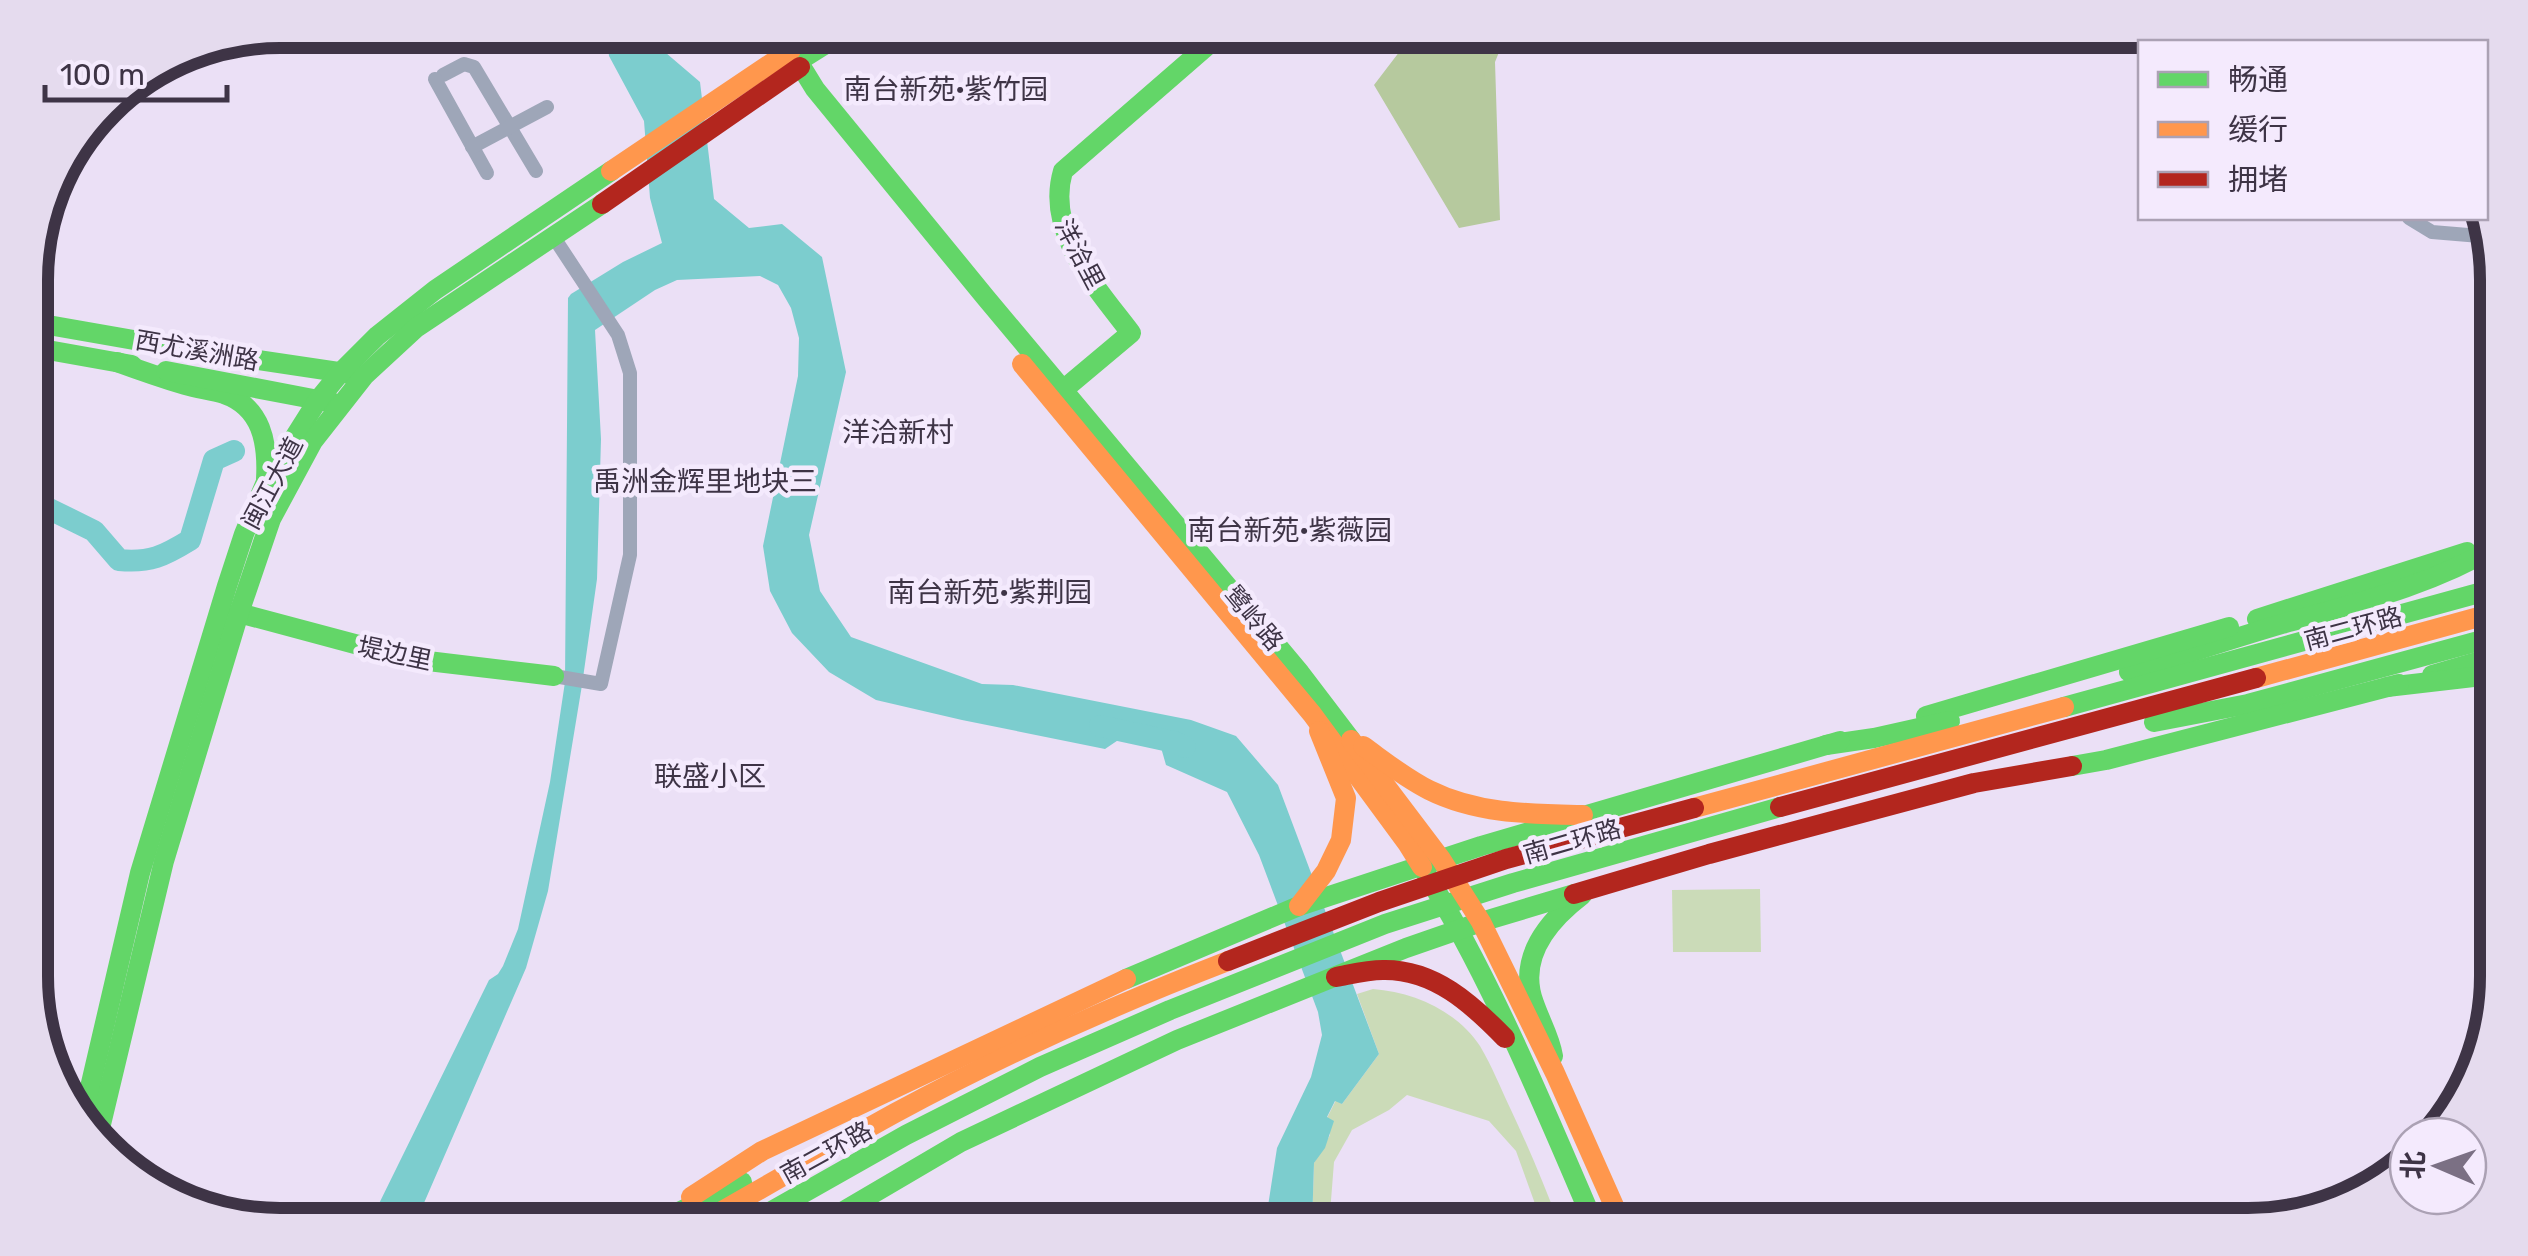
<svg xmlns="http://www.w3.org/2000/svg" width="2528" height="1256" viewBox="0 0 2528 1256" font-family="Rubik,'Noto Sans SC',sans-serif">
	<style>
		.green { fill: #cbdbb8 }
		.forest { fill: #b6c99e }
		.water { fill: #7ccdce }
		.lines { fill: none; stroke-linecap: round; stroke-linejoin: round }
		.river { stroke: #7ccdce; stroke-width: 22 }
		.street { stroke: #9ea6b8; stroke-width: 14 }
		.fast { stroke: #63d668; stroke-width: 20 }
		.slow { stroke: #ff974d; stroke-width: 20 }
		.jam { stroke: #b3261e; stroke-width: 20 }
		.labels { text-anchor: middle; stroke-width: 9; stroke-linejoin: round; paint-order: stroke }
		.street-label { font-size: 25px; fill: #3e3446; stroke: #f4eafd }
		.neighbourhood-label { font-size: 28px; fill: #3e3446; stroke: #f4eafd }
		.rim { fill: none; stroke: #3e3446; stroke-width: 12 }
	</style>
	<rect width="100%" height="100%" fill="#ebe0f6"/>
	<!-- green -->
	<g class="green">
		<polygon points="1760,889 1761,952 1673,952 1672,890"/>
		<path d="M1373 989C1414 992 1457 1011 1480 1046 1492 1066 1501 1089 1511 1110 1529 1148 1545 1187 1560 1226H1543L1516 1151 1489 1121 1407 1095 1389 1110 1352 1130 1334 1162 1329 1226H1312L1314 1163 1330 1135 1327 1118 1336 1100 1342 1104 1379 1054 1357 994Z"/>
	</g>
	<!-- forest -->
	<polygon class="forest" points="1416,30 1508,30 1495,62 1500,220 1459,228 1374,85"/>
	<!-- water -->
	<polygon class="water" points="606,30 657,30 659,47 700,82 714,199 749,228 782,224 822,257 846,372 809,535 820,591 851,637 982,684 1013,685 1191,720 1236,736 1278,785 1379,1054 1342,1104 1335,1101 1327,1117 1334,1121 1325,1148 1314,1163 1312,1226 1267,1226 1268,1206 1277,1148 1311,1077 1322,1035 1318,1012 1259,855 1227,792 1166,765 1156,730 1139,726 1105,749 962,720 876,700 829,672 792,633 770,591 763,546 798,376 799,338 791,308 778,285 760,276 677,280 655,290 595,330 601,439 597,579 582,685 548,891 526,968 414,1226 368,1226 489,980 498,974 503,966 518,929 550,782 565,682 568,298 571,294 623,262 662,243 650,198 644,121 609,56"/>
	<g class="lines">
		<!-- river -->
		<g class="river">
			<path d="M31 500 94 531 119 560C150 563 164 556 190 540L214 460 234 451"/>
			<polyline points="1100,726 1174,742 1185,747"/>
		</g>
		<!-- street -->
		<g class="street">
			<polyline points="443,75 464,64 474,67 536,171"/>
			<polyline points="435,79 487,173"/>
			<polyline points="472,147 547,107"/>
			<polyline points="2409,218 2432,232 2492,237"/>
			<polyline points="553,236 618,335 630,373 630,555 601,684 554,676"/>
		</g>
		<!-- fast -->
		<g class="fast">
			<polyline points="785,30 791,50 815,89 986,298 1300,673 1351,740"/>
			<polyline points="797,62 848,30"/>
			<polyline points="31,322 191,350 352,374"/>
			<polyline points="31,347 132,365"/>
			<path d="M117 362C139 370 162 378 185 385 198 389 211 390 224 394 262 407 268 443 266 479"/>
			<polyline points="166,371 334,403"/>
			<path d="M1063 390 1131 333C1096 287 1045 232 1063 171L1215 39 1221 30"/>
			<polyline points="239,613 411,659 554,676"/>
			<polyline points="2257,619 2467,552"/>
			<path d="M2129 672C2180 656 2231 639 2282 624 2357 603 2430 586 2497 546"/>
			<polyline points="2432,675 2497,656"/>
			<polyline points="2387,687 2482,676 2497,672"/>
			<polyline points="2064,707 2497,588"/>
			<polyline points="1926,716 2229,627"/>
			<polyline points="2154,722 2248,704 2497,636"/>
			<polyline points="1826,745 1874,738 1950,721"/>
			<polyline points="2072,766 2106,760 2399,684"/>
			<path d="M1422 867C1492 980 1543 1105 1595 1226"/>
			<polyline points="1126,979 1299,906 1481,846 1840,741"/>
			<path d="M1553 1056C1550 1037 1540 1021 1534 1003 1517 958 1548 921 1582 895"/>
			<polyline points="81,1126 140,873 227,586 244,534 265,484 318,400 341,372 377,336 435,290 611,171"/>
			<polyline points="97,1141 164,861 239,613 271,519 313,441 364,376 416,328 602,204"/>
			<polyline points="649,1226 742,1182"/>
			<polyline points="745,1226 906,1135 1040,1067 1170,1010 1385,924 1513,883 1780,807"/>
			<polyline points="818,1226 961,1142 1177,1040 1406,948 1481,922 1574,894"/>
		</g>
		<!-- slow -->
		<g class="slow">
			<polyline points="611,171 791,50"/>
			<polyline points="1022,364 1312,714 1407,843 1422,867"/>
			<polyline points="2256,678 2497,612"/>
			<polyline points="1351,740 1441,859 1481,922 1555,1073 1623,1226"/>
			<path d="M1363 746C1384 761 1405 778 1429 790 1477 814 1530 814 1583 815"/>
			<polyline points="1694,808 2064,707"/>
			<polyline points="1299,906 1326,871 1341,840 1346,798 1319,731"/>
			<polyline points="691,1197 762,1151 1126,979"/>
			<path d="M696 1226C762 1188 828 1150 895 1113 1002 1055 1114 1005 1228 961"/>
		</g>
		<!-- jam -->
		<g class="jam">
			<polyline points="602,204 800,67"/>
			<polyline points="1780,807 2256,678"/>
			<polyline points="1574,894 1709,854 1974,783 2072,766"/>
			<polyline points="1228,961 1379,902 1506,859 1694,808"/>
			<path d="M1336 977C1352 974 1367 970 1383 970 1434 969 1472 1004 1505 1038"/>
		</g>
	</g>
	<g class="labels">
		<!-- street labels -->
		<g class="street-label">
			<text transform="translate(1080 254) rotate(62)" y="9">洋洽里</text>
			<text transform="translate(197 350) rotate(10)" y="9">西尤溪洲路</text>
			<text transform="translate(272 483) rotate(-62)" y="9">闽江大道</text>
			<text transform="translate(1254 618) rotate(50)" y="9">鹭岭路</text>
			<text transform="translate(2353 628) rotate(-15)" y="9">南二环路</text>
			<text transform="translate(395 653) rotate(12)" y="9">堤边里</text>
			<text transform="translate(1572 841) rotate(-16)" y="9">南二环路</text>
			<text transform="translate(826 1152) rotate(-29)" y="9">南二环路</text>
		</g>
		<!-- neighbourhood labels -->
		<g class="neighbourhood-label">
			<text x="946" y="99">南台新苑·紫竹园</text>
			<text x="898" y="442">洋洽新村</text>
			<text x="705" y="491">禹洲金辉里地块三</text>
			<text x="1290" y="540">南台新苑·紫薇园</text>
			<text x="990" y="602">南台新苑·紫荆园</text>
			<text x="710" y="786">联盛小区</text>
		</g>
	</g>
	<!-- crop -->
	<path d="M0 0H2528V1256H0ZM280 48H2248A232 232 0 0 1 2480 280V976A232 232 0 0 1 2248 1208H280A232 232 0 0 1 48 976V280A232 232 0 0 1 280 48Z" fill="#e5dbee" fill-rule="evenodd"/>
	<path class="rim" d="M280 48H2248A232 232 0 0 1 2480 280V976A232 232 0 0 1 2248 1208H280A232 232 0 0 1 48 976V280A232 232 0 0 1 280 48Z"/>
	<!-- legend -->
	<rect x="2138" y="40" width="350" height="180" fill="#f4eafd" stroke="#aba1b4" stroke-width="2.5"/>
	<rect x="2158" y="72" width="50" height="15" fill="#63d668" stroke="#aba1b4" stroke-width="2.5"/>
	<text x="2228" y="90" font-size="30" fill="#3e3446">畅通</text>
	<rect x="2158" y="122" width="50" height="15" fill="#ff974d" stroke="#aba1b4" stroke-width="2.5"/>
	<text x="2228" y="140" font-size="30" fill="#3e3446">缓行</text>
	<rect x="2158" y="172" width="50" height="15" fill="#b3261e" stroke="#aba1b4" stroke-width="2.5"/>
	<text x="2228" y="190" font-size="30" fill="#3e3446">拥堵</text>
	<!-- north arrow -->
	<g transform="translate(2438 1166) rotate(272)"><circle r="48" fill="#f4eafd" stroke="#aba1b4" stroke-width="2.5"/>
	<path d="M0-8L18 38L0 25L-18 38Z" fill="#7b7084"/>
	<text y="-15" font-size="28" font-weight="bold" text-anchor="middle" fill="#3e3446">北</text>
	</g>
	<!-- scale -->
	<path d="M45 85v15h182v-15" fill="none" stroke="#3e3446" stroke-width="5"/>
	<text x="60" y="85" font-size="30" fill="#3e3446" stroke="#f4eafd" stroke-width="8" paint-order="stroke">100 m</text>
</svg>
